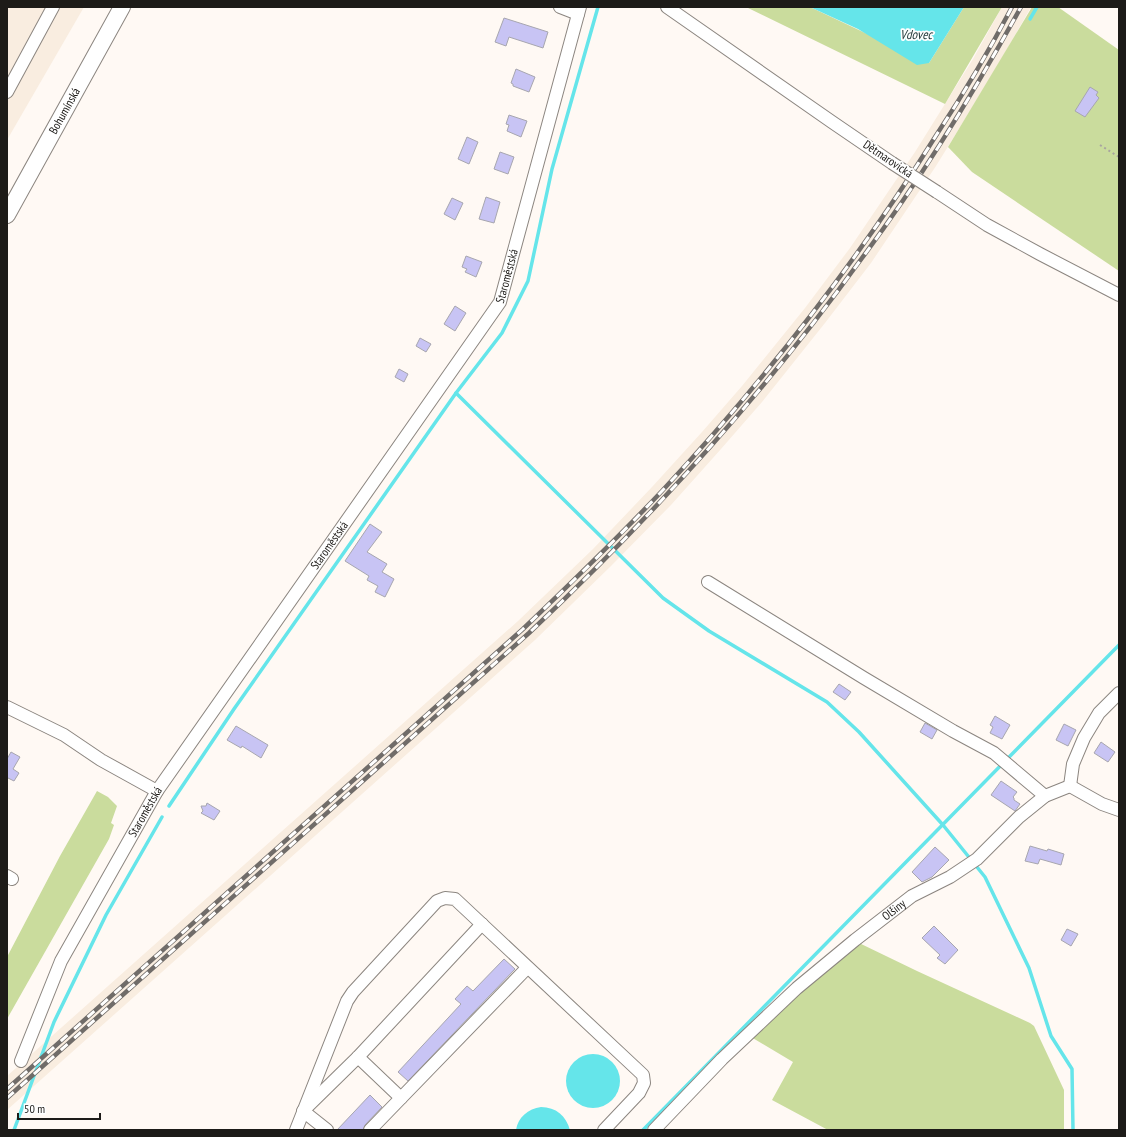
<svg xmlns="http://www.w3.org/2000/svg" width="1126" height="1137" viewBox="0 0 1126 1137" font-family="'PT Sans Narrow',sans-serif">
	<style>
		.built { fill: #f9ede0 }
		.green { fill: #cadc9d }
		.water { fill: #65e5ea }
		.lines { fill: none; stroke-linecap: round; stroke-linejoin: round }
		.stream { stroke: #65e5ea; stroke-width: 3.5 }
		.building { fill: #c8c4f4; stroke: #a7a6af }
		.minor-casing { stroke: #8c8680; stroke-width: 14 }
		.major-casing { stroke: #8c8680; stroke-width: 18 }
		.path { stroke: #a8a4a0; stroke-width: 2; stroke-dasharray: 2 3; stroke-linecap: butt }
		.minor { stroke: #fff; stroke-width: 12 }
		.major { stroke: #fff; stroke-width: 16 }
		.rail-casing { stroke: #706c69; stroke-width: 4.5 }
		.rail { stroke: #fff; stroke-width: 3; stroke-dasharray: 9; stroke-linecap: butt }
		.minor-bridge-casing { stroke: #8c8680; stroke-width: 14; stroke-linecap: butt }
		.minor-bridge { stroke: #fff; stroke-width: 12 }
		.labels { text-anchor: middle; stroke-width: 3.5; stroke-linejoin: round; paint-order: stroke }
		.street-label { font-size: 12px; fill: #1d1b18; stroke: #fff }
		.water-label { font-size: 13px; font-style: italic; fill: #1f3637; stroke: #fff }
	</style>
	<rect width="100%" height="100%" fill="#fff9f4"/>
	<!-- built -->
	<g class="built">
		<polygon points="7,7 84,7 7,140"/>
		<polygon points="1002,7 1031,7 994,72 936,166 871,263 825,323 762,402 721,449 671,505 611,566 535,640 7,1110 7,1076 518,621 593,549 652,487 702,432 742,386 805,308 850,248 915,152 973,59"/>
	</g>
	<!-- green -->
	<g class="green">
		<polygon points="746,7 810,7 929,63 964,7 1002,7 945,104"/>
		<polygon points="1032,7 1058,7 1119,50 1119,271 972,172 948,147"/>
		<polygon points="97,791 108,797 117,806 111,823 114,825 109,839 7,1019 7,957 60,856"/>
		<polygon points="857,942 917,971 1030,1023 1034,1026 1064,1090 1064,1130 828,1130 772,1100 793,1062 751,1037"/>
	</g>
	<!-- water -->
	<g class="water">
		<polygon points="810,7 964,7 929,63 917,65 858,29"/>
		<circle cx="593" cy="1081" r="27"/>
		<path d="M541 1107C556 1107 566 1116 570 1130H516C518 1117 528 1109 541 1107Z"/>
	</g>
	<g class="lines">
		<!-- stream -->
		<g class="stream">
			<polyline points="1030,19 1037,7"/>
			<polyline points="456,393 663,598 709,631 827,702 859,732 943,825 985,877 1029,968 1051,1036 1072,1069 1073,1130"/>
			<polyline points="169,806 234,709 456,393 502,333 528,281 552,169 598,7"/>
			<polyline points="14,1130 54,1022 106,915 162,817"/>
			<polyline points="643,1130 1119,645"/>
		</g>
	</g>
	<!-- building -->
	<g class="building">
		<polygon points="504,18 548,32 543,48 509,37 506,46 495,42"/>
		<polygon points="516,69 535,77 529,92 513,86 513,84 511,83"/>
		<polygon points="1090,87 1098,92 1096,95 1099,98 1085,117 1075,111"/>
		<polygon points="509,115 527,121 521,137 507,131 509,125 506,124"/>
		<polygon points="467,137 478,142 469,164 458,159"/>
		<polygon points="500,152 514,157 508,174 494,169"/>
		<polygon points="486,197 500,202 494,223 479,219"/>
		<polygon points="452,198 463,203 455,220 444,214"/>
		<polygon points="466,256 482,262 476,277 465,272 467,269 462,267"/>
		<polygon points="455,306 466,313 455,331 444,324"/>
		<polygon points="420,338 431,344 426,352 416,346"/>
		<polygon points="399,369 408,374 404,382 395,377"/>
		<polygon points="370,524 382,532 367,552 387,564 382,572 394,579 385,597 375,592 378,586 367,580 369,576 345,561"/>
		<polygon points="839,684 851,692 845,700 833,692"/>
		<polygon points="995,716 1010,725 1002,739 990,733 993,727 990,725"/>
		<polygon points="925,723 937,730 932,739 920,732"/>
		<polygon points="1064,724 1076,730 1068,746 1056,740"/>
		<polygon points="236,726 268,745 261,758 242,746 241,748 227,740"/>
		<polygon points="1101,742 1115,752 1108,762 1094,753"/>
		<polygon points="11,752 20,757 13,769 19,773 14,781 8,778 7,779 7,759"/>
		<polygon points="1001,781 1017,792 1013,797 1014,798 1014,800 1020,804 1015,811 991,795"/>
		<polygon points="207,803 220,811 214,820 201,813 203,811 201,806 206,806"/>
		<polygon points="1030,846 1047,851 1048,849 1064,854 1061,865 1040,859 1038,864 1025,861"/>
		<polygon points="935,847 949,860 932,877 922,882 912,872"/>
		<polygon points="934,926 958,950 945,964 937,958 940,955 922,938"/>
		<polygon points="1067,929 1078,934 1071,946 1061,940"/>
		<polygon points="504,959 515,969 408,1081 398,1072 461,1004 455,999 467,986 473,991"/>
		<polygon points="370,1095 382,1107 365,1125 363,1130 337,1130"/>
	</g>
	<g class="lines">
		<defs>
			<g id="minor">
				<polyline points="560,7 578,14"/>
				<polyline points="667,7 832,122 892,163"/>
				<polyline points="7,92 53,7"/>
				<polyline points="937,192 987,225 1040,254 1119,295"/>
				<polyline points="708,582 864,678 953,731 994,753 1045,796"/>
				<polyline points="7,707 64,735 101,760 157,791"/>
				<polyline points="1070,786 1073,764 1084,738 1099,713 1119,693"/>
				<polyline points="1070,786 1102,804 1119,810"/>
				<polyline points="7,876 12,879"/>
				<polyline points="358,1057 401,1098"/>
				<path id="s1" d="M21 1061 61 961 157 791 500 302 580 7"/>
				<polyline points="307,1107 358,1057 482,924"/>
				<polyline points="303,1111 327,1130"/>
				<polyline points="296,1130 347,1001 353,992 437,901 445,898 455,899 643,1075 644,1083 639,1093 604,1130"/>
				<polyline points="370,1130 527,968"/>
				<path id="s2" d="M654 1130 722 1059 797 988 855 940 912 896 950 877 977 859 1019 817 1045 796 1070 786"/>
			</g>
			<g id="major">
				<path id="s3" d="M7 215 122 7"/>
			</g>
		</defs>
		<!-- minor casing -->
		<use href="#minor" class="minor-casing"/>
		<!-- major casing -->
		<use href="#major" class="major-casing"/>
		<!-- path -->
		<polyline class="path" points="1100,145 1119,157"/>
		<!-- minor -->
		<use href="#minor" class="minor"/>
		<!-- major -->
		<use href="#major" class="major"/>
		<defs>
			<g id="rail">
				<path d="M7 1089 523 629C570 584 617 539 662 491 764 381 857 262 937 134 964 93 989 51 1012 7"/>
				<path d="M7 1098 529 633C651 518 764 394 862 258 921 179 973 94 1021 7"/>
			</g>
		</defs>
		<!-- rail casing -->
		<use href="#rail" class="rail-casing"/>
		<!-- rail -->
		<use href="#rail" class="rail"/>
		<defs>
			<polyline id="minor-bridge" points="892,163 937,192"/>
		</defs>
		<!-- minor-bridge casing -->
		<use href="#minor-bridge" class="minor-bridge-casing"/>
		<!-- minor-bridge -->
		<use href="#minor-bridge" class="minor-bridge"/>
	</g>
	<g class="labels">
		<!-- street labels -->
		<g class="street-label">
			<text dy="4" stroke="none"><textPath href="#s3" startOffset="119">Bohumínská</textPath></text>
			<text transform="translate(888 159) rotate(34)" y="4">Dětmarovická</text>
			<text dy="4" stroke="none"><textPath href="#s1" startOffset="927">Staroměstská</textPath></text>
			<text dy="4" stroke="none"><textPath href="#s1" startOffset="603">Staroměstská</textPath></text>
			<text dy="4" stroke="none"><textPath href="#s1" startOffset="279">Staroměstská</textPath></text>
			<text dy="4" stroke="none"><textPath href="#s2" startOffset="326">Olšiny</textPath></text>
		</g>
		<!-- water labels -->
		<g class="water-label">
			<text x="916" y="39">Vdovec</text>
		</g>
	</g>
	<!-- border -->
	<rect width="1126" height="1137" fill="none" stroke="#1d1b18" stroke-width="16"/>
	<!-- scale -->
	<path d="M18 1113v6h82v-6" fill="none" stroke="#1d1b18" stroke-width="2"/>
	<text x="24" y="1113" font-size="12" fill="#1d1b18" stroke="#ffffff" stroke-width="3" paint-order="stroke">50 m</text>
</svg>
